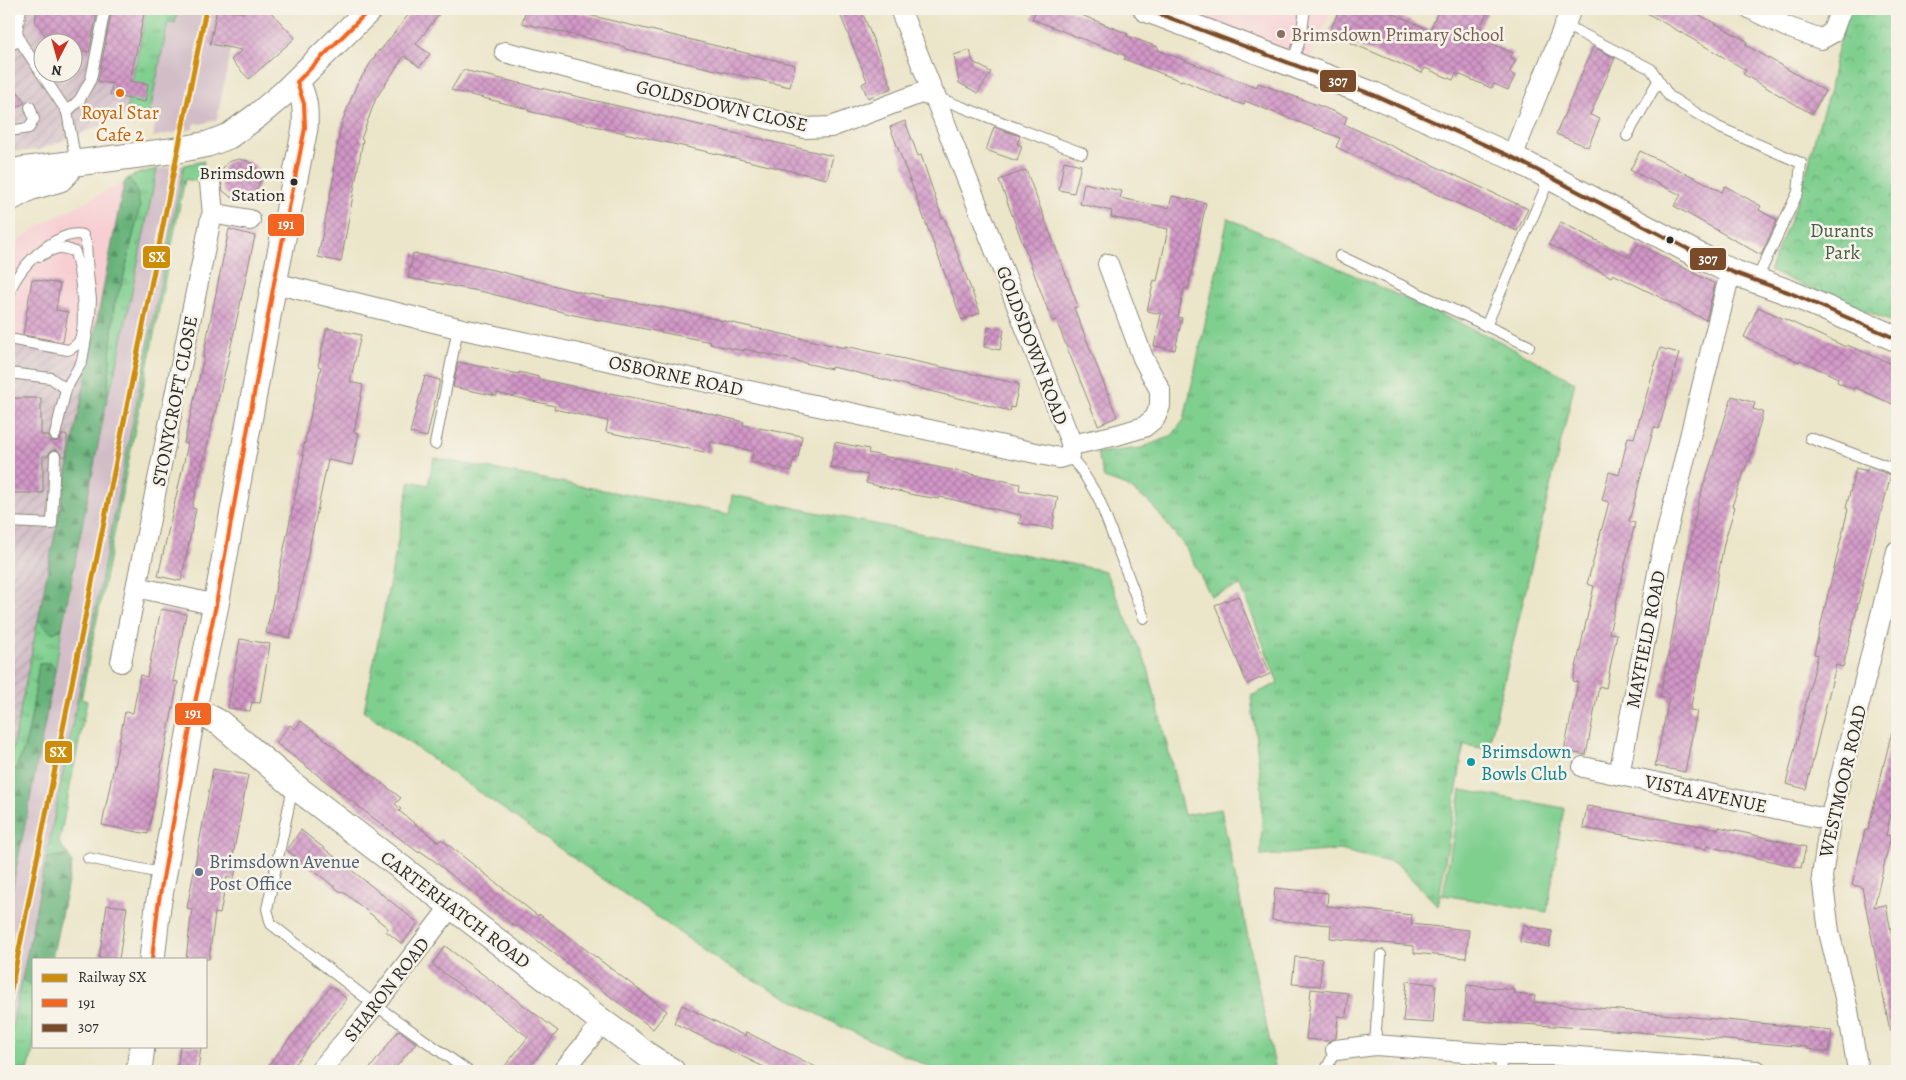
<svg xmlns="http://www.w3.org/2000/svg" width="1906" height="1080" viewBox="0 0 1906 1080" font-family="Alegreya,serif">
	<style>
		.built { fill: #f7cfd3 }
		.industrial { fill: url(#industrial-furrows); fill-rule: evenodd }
		.railway { fill: #d2bdc7 }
		.grass { fill: url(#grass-tufts); stroke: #557d5d }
		.forest { fill: url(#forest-firs); stroke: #496e52 }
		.park { fill: url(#park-crowns); stroke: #557d5d }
		.pitch { fill: #7fcf8f; stroke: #557d5d }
		.building { fill: url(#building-cross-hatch) }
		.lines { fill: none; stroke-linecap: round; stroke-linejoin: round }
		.service-casing { stroke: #8b887a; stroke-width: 12 }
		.minor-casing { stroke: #8b887a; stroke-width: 22 }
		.tertiary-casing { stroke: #8b887a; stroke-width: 27 }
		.service { stroke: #fff; stroke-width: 10 }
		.minor { stroke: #fff; stroke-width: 20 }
		.tertiary { stroke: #fff; stroke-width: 25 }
		.bus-1-casing { stroke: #f7f3e8; stroke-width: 8 }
		.bus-2-casing { stroke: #f7f3e8; stroke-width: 8 }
		.bus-1 { stroke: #f26522; stroke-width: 4 }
		.bus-2 { stroke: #7a4b2a; stroke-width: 4 }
		.rail-1-casing { stroke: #f7f3e8; stroke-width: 9 }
		.rail-1 { stroke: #ce8d09; stroke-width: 5 }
		.education-dot { fill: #8d6e63; stroke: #f7f3e8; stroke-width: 2 }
		.food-dot { fill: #e8710a; stroke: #f7f3e8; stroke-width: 2 }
		.bus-dot { fill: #2b2b2b; stroke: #f7f3e8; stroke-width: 2 }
		.culture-dot { fill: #0f9aa8; stroke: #f7f3e8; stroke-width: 2 }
		.service-dot { fill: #5c6f8a; stroke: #f7f3e8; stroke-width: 2 }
		.labels { text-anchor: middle; stroke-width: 5; stroke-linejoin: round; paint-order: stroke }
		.bus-label { font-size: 18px; fill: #2b2b2b; stroke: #f7f3e8; text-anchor: end }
		.education-label { font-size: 19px; fill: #785e54; stroke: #f7f3e8; text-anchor: start }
		.street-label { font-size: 19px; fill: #2b2b2b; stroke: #f7f3e8 }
		.food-label { font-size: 19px; fill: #c56008; stroke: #f7f3e8 }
		.park-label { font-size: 19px; fill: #445c49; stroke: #f7f3e8 }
		.culture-label { font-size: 19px; fill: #0d838f; stroke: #f7f3e8; text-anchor: start }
		.service-label { font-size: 19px; fill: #4e5e75; stroke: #f7f3e8; text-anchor: start }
		.line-badge { stroke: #f7f3e8; stroke-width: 2 }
		.badge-label { font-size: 14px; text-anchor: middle; font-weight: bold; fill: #fff }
	</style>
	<defs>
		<pattern id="industrial-furrows" width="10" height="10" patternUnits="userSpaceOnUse" patternTransform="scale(1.25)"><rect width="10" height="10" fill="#d2bdc7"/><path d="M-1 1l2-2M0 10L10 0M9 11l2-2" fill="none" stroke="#b4a3ab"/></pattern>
		<pattern id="grass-tufts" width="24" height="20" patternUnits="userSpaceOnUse" patternTransform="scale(1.25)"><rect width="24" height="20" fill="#7fcf8f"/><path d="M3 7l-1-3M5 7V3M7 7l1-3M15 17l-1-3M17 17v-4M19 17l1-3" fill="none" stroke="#68a875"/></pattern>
		<pattern id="forest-firs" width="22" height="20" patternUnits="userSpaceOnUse" patternTransform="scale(1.25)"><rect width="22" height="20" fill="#67b27a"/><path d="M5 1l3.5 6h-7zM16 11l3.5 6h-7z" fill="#559164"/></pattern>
		<pattern id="park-crowns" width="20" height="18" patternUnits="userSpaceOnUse" patternTransform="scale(1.25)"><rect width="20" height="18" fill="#7fcf8f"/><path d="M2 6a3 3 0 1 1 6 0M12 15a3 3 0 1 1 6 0" fill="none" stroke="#68a875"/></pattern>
		<pattern id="building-cross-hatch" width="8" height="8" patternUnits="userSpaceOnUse" patternTransform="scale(1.25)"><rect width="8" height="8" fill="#d297c7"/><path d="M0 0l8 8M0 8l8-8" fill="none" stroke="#ab7ba2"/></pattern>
	</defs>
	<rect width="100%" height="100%" fill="#f7f3e8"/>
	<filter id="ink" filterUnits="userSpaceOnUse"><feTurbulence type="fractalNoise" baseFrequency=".02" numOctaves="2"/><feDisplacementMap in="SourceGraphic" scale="10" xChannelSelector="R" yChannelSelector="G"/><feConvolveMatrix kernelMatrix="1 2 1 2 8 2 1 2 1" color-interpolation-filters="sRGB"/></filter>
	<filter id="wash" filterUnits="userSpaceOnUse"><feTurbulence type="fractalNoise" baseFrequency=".0096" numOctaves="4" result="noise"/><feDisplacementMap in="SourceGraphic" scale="20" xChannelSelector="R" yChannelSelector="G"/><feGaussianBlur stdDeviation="1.12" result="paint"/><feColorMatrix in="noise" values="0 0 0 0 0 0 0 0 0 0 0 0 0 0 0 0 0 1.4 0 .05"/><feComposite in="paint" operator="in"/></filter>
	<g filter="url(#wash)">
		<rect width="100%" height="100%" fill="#ebe5c9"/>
		<!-- built -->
		<g class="built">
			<polygon points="1174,9 1332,9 1310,59"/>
			<polygon points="124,182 89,359 9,345 9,251 18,241 40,225"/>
		</g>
		<!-- industrial -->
		<g class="industrial">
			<path d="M9 9H147L125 116 39 150 9 152ZM42 42H72V72H42Z"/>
			<polygon points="9,345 89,359 9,767"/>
		</g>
		<!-- railway -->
		<g class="railway">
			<polygon points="178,9 220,9 234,11 226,47 231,48 217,119 201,124 194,123 193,129 153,137 156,118 149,116 168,22 175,23"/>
			<polygon points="184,165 46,858 9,1043 9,906 59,651 107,399 115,374 157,169"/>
		</g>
		<!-- grass -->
		<g class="grass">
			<polygon points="147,9 178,9 175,23 168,22 149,116 144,121 134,122 125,116"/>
			<polygon points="204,161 200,182 185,179 81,699 87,701 59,843 68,855 46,858 184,165"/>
			<polygon points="157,169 115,374 107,398 114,305 123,280 135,186 128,178 140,173"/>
			<polygon points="1228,218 1499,341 1575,382 1488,749 1464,745 1438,906 1397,864 1340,850 1261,856 1262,792 1251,696 1278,683 1241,586 1211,596 1186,548 1150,503 1127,486 1104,478 1097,453 1141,448 1171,436 1184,420"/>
			<polygon points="434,458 729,514 732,495 1105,571 1148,668 1184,815 1221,809 1276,1071 938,1071 844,1028 724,964 364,711 410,481 428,485"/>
			<path d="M38 620 52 633 62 629 55 671 50 663 39 664C33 699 31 751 9 778V767Z"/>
			<polygon points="22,979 34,988 34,1045 28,1071 9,1071 9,1043"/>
		</g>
		<!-- forest -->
		<g class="forest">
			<polygon points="128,178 135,186 140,206 123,280 114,305 107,399 62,629 52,633 38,620 124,183"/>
			<path d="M51 663 55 671 9 906V778C31 750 33 699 39 664Z"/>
			<polygon points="68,855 72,863 52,959 34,959 34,988 22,979 46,858"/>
		</g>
		<!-- park -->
		<polygon class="park" points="1848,9 1897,9 1897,324 1769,271 1796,205 1808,167 1815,137 1830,89 1835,61"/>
		<!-- pitch -->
		<polygon class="pitch" points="1461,790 1564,808 1547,912 1443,895"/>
		<g id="blocks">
			<!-- building -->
			<g class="building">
				<polygon points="37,9 98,9 89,52 72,49 72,42 50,42 35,21"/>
				<polygon points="112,9 145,9 130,81 148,84 145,102 110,95 112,84 98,81"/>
				<polygon points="217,9 243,13 244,9 268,9 295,38 249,79 231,60 242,50 210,44"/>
				<polygon points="413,9 443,9 416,44 430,54 420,67 404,56 376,98 361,139 363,140 341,262 318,257 335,170 333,170 341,125 356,86 379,50 380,51"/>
				<polygon points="526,9 564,9 795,65 790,87 625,49 625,47 522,23"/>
				<polygon points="838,9 861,9 892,88 868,98 862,84 867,81"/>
				<polygon points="1037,9 1067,9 1128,34 1127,36 1158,47 1158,50 1225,76 1257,87 1258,83 1320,106 1347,117 1344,124 1528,209 1517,231 1336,147 1340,138 1245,101 1244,105 1218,96 1182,80 1181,81 1124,59 1126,56 1032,19"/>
				<polygon points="1340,9 1383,9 1430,30 1439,9 1489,9 1476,37 1513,53 1510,57 1516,60 1509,73 1515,76 1508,90 1494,84 1491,88 1456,73 1453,80 1425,68 1422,73 1351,43 1353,40 1330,30"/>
				<polygon points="1640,9 1689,9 1747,41 1746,45 1825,91 1812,114 1743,74 1746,70"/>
				<polygon points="1593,47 1615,58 1590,115 1600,119 1588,147 1556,134"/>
				<polygon points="970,50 973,62 991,72 978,93 959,83 954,55"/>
				<polygon points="463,70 833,156 827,179 528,111 528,109 451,90"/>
				<polygon points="9,79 25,102 9,114"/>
				<polygon points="905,121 918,156 921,155 942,218 944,217 980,313 962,320 890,127"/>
				<polygon points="994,127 1020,136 1017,144 1022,146 1017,161 986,150"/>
				<polygon points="1640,151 1698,179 1722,192 1725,186 1761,206 1759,210 1777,220 1761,255 1674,206 1681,195 1630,170"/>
				<polygon points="238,159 248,161 255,166 260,175 259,185 254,193 247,198 240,200 231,197 223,191 220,176 224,166 228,162"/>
				<polygon points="1064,161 1081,165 1074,193 1059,190"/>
				<polygon points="1026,170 1078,306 1074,308 1117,417 1098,425 1056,320 1052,321 999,180"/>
				<polygon points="1084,183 1122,191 1120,198 1169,208 1172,196 1206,203 1188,289 1184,288 1178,317 1182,318 1175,350 1154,346 1161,314 1147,311 1154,280 1157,281 1168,229 1111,217 1112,211 1080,204"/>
				<polygon points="1561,222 1630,258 1638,244 1715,284 1706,320 1613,274 1611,277 1549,244"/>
				<polygon points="229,229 255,236 229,355 192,508 196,509 181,581 158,576 188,444 184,443 204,357 203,357"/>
				<polygon points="413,253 498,271 583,293 661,307 845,348 845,346 1019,384 1014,408 1011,407 1010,411 846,370 831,367 831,369 744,349 744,351 710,344 711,342 574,315 484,292 408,278"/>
				<polygon points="32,279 60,284 56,310 68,312 63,342 23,335"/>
				<polygon points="1758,307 1846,347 1847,345 1897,366 1897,406 1854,387 1853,389 1837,382 1838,378 1800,360 1799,362 1744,337"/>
				<polygon points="988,327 1004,330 1000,350 984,347"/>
				<polygon points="327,328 361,335 350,382 363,385 354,432 359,433 352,465 328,460 290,638 266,633 304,455 302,455 321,367 318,366"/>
				<polygon points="1660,348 1679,353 1659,429 1654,427 1629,521 1635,523 1609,633 1617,634 1606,688 1599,686 1586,755 1564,751 1578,682 1573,681 1594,586 1587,584 1609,502 1602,500 1609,472 1619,475 1628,437 1634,438"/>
				<polygon points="458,362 519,374 519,372 539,377 539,379 609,394 610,393 694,410 744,422 743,425 802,436 798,458 794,458 791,471 751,462 753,451 711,442 709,453 606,432 608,421 554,409 555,406 497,393 497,396 453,387"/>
				<polygon points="425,376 440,380 427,437 410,433"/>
				<polygon points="1732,396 1755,403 1753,409 1763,412 1750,461 1748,461 1732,506 1735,507 1724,543 1711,614 1710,614 1699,674 1698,673 1690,710 1697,711 1685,772 1655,766 1669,699 1660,697 1698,503"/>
				<polygon points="9,398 41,398 41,435 48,435 50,440 54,442 60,440 62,435 67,435 67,456 62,456 59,451 55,449 50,452 48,456 43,456 43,493 9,493"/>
				<polygon points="835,442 869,449 868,453 1020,484 1019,490 1058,497 1052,529 1019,523 1021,515 954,500 940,497 939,499 914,495 866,483 868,475 830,467"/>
				<polygon points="1868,467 1891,475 1868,562 1843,667 1836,665 1806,789 1786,784 1818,655 1814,654 1848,509 1846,508 1856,468 1867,471"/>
				<polygon points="1238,596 1270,674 1247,684 1215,605"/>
				<polygon points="161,609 186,614 173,681 178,682 148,834 102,825 125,712 133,713 140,675 147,677"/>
				<polygon points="240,639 270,644 260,703 252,702 250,711 228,708"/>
				<polygon points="301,721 401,798 395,804 401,809 399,811 438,842 441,839 538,916 539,914 667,1011 653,1029 517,925 516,927 433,860 420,851 419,853 276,743 290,725 295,729"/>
				<polygon points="1892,731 1897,731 1897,788 1886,835 1891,836 1874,907 1886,905 1897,963 1897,1030 1890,1031 1862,887 1852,885 1865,830 1868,830"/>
				<polygon points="213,769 248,775 232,861 237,862 234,879 227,877 220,914 215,913 209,959 186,959 192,909 187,908"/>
				<polygon points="1587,806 1719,829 1719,827 1806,847 1801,868 1707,846 1706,849 1583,828"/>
				<polygon points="301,830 418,923 402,944 386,931 388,928 342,891 341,892 287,850"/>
				<polygon points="1275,888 1328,893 1327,906 1412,915 1411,924 1469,930 1466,958 1414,953 1414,946 1330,938 1331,925 1272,920"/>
				<polygon points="107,905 127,907 119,959 99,958"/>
				<polygon points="1523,925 1552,931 1549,947 1520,942"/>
				<polygon points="445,946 558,1031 527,1071 501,1071 528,1037 432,964"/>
				<polygon points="1295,957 1322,959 1320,986 1292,984"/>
				<polygon points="1407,981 1436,984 1433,1023 1403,1021"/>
				<polygon points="1467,985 1515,990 1515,994 1535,996 1534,1002 1832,1030 1829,1052 1807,1049 1807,1047 1626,1031 1464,1020"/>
				<polygon points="331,986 347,999 289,1071 264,1071"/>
				<polygon points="1311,989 1348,993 1346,1017 1338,1016 1336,1038 1328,1041 1306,1039"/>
				<polygon points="682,1005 745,1036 746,1032 824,1071 772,1071 674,1023"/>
				<polygon points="399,1030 416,1043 393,1071 368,1071"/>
				<polygon points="180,1046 201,1046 198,1071 177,1071"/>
			</g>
		</g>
	</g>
	<g filter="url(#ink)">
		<use href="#blocks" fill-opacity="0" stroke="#8b887a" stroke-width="1"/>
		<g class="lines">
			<defs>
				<g id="service">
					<polyline points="21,9 17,31 20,41 67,112 76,163"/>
					<polyline points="1565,25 1651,69 1669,96 1718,127 1801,163 1798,192 1756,281"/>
					<polyline points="9,45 20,41"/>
					<polyline points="1292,63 1301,37 1305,9"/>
					<polyline points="936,97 1082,153"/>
					<polyline points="67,112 80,99 91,79 105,9"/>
					<polyline points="9,131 29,128 34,119 30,107"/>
					<polyline points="1627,136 1658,81"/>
					<polyline points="1340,256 1529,346"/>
					<path d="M9 296C12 272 57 228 83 235L86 243 88 275 91 299 90 316 82 361 66 389"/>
					<polyline points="1486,326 1550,177"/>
					<path d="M9 339 68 350C72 348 75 347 78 343 88 328 80 270 75 252 58 245 55 248 40 256"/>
					<polyline points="9,373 51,378 66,389 55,435"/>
					<polyline points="1810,438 1897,470"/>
					<polyline points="435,444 458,328"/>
					<polyline points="1069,455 1082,471 1099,499 1144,618"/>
					<polyline points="9,522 52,524 55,456"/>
					<polyline points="293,787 267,909 271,924 375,1005 468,1071"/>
					<polyline points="88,858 165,874"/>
					<polyline points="1375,1045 1381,955"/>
					<polyline points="1325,1071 1336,1050"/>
					<polyline points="1500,1071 1502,1055"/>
				</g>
				<g id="minor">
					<polyline points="900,9 1072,445"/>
					<polyline points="1751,9 1787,27 1821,39 1832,33 1841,9"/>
					<polyline points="505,52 805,128 831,127 921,93 936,97"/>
					<polyline points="1512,157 1571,9"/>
					<polyline points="210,182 213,215"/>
					<polyline points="274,283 458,328 1059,458 1069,455 1072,445"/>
					<polyline points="1072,445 1117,435 1144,427 1155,418 1160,406 1160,390 1143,358 1108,264"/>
					<polyline points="137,587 216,605"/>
					<polyline points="121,662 211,218 213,215 217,214 250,220"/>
					<polyline points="1583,767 1830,820"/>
					<polyline points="1619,775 1662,552 1711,350 1727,285 1732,272"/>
					<polyline points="1336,1050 1375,1045 1389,1046 1502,1055 1553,1055 1757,1071"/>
					<polyline points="320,1071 375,1005 452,905"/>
					<polyline points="563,1071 603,1022"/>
					<polyline points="1858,1071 1848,1010 1829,932 1822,877 1830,820 1897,551"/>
				</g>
				<g id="tertiary">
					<polyline points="1146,9 1374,95 1512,157 1696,254 1732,272 1788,292 1897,339"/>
					<polyline points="9,175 21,170 45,167 178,150 208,144 229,136 258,115 284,93 370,9"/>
					<polyline points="9,199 29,188 60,179 67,172"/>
					<polyline points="193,712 205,715 220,723 293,785 603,1022 650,1057 672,1071"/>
					<path d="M152 959 158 906 193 712 216 605 274 283 305 128C306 109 305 99 297 82"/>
					<polyline points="139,1071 142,1046"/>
				</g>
			</defs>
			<!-- service casing -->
			<use href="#service" class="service-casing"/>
			<!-- minor casing -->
			<use href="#minor" class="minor-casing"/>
			<!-- tertiary casing -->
			<use href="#tertiary" class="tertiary-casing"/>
			<!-- service -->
			<use href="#service" class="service"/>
			<!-- minor -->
			<use href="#minor" class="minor"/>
			<!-- tertiary -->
			<use href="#tertiary" class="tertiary"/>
			<defs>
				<polyline id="bus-1" points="152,959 158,906 193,712 216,605 274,283 305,128 304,104 297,82 370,9"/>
				<polyline id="bus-2" points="1146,9 1374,95 1512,157 1732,272 1788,292 1897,339"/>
			</defs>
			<!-- bus-1 casing -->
			<use href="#bus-1" class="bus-1-casing"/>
			<!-- bus-2 casing -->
			<use href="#bus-2" class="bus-2-casing"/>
			<!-- bus-1 -->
			<use href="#bus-1" class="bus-1"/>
			<!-- bus-2 -->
			<use href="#bus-2" class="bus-2"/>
			<defs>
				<polyline id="rail-1" points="9,1000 206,9"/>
			</defs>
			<!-- rail-1 casing -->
			<use href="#rail-1" class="rail-1-casing"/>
			<!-- rail-1 -->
			<use href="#rail-1" class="rail-1"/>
		</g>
	</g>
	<!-- markers -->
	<circle class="education-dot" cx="1281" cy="34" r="5"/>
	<circle class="food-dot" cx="120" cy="93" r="5"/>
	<g class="bus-dot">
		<circle cx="294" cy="182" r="4.5"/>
		<circle cx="1670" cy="240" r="4.5"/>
	</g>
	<circle class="culture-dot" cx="1471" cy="762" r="5"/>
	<circle class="service-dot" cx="199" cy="872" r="5"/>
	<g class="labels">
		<!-- bus labels -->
		<g class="bus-label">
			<text x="285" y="179">Brimsdown<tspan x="285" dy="22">Station</tspan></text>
		</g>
		<!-- education labels -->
		<g class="education-label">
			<text x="1291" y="41">Brimsdown Primary School</text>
		</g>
		<!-- street labels -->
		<g class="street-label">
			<text transform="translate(722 105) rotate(13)" y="7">GOLDSDOWN CLOSE</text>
			<text transform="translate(1033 345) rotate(69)" y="7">GOLDSDOWN ROAD</text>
			<text transform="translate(676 375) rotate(12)" y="7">OSBORNE ROAD</text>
			<text transform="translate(174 401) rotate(-79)" y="7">STONYCROFT CLOSE</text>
			<text transform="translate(1645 639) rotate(-79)" y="7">MAYFIELD ROAD</text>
			<text transform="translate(1842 781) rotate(-77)" y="7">WESTMOOR ROAD</text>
			<text transform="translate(1706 793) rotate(12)" y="7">VISTA AVENUE</text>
			<text transform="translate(456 909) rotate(37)" y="7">CARTERHATCH ROAD</text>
			<text transform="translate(386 989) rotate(-52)" y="7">SHARON ROAD</text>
		</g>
		<!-- food labels -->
		<g class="food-label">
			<text x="120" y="119">Royal Star<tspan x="120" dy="22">Cafe 2</tspan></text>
		</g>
		<!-- park labels -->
		<g class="park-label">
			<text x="1842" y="237">Durants<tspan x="1842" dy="22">Park</tspan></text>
		</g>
		<!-- culture labels -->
		<g class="culture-label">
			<text x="1481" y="758">Brimsdown<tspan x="1481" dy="22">Bowls Club</tspan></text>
		</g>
		<!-- service labels -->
		<g class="service-label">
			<text x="209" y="868">Brimsdown Avenue<tspan x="209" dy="22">Post Office</tspan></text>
		</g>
	</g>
	<g class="line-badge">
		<rect x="1319" y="69" width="38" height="24" rx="5" fill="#7a4b2a"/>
		<rect x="267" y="213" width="38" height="24" rx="5" fill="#f26522"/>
		<rect x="142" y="245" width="29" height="24" rx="5" fill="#ce8d09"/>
		<rect x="1689" y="247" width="38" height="24" rx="5" fill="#7a4b2a"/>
		<rect x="174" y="702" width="38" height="24" rx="5" fill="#f26522"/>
		<rect x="44" y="740" width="29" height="24" rx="5" fill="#ce8d09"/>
	</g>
	<g class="badge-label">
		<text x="1338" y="86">307</text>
		<text x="286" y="229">191</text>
		<text x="157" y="262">SX</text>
		<text x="1708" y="264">307</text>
		<text x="193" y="718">191</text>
		<text x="58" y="757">SX</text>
	</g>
	<!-- margin -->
	<rect width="1906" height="1080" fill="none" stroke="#f7f3e8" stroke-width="30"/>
	<!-- legend -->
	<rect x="32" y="958" width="175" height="90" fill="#f7f3e8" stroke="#a5a39c"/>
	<rect x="42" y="974" width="25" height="8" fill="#ce8d09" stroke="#a5a39c"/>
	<text x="78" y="982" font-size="15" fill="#2b2b2b">Railway SX</text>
	<rect x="42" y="999" width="25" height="8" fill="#f26522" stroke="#a5a39c"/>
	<text x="78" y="1008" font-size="15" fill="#2b2b2b">191</text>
	<rect x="42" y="1024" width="25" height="8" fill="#7a4b2a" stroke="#a5a39c"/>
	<text x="78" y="1032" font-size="15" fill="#2b2b2b">307</text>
	<!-- north arrow -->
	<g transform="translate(58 58) rotate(186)"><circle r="24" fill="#f7f3e8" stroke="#a5a39c"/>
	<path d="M0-4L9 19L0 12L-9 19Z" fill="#c8321e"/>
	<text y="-8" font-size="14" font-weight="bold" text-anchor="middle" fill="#2b2b2b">N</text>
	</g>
</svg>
